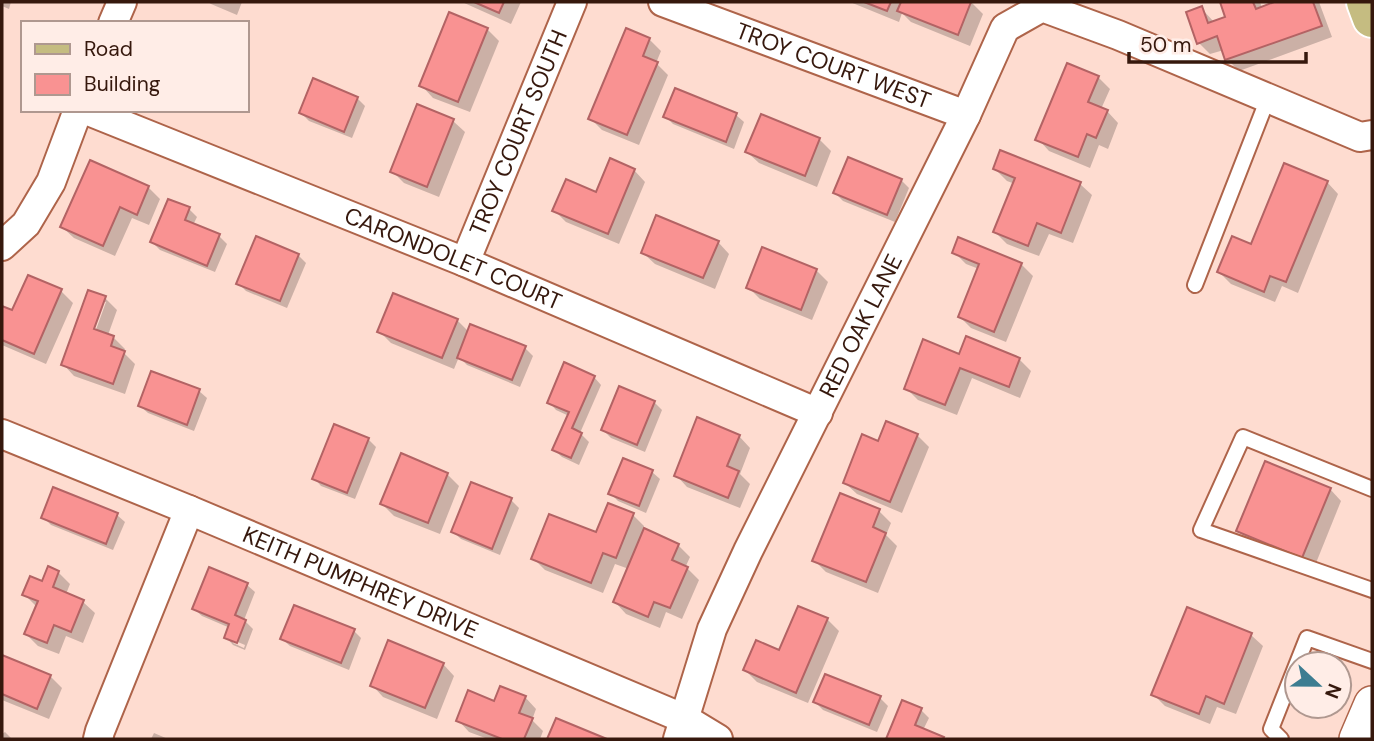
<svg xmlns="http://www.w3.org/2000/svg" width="1374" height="741" viewBox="0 0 1374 741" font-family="'DM Sans',sans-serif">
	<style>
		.shadow { fill: #0003; fill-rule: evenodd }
		.building { fill: #f99292; stroke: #b36364; stroke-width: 2 }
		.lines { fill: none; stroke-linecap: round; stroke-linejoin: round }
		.service-casing { stroke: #ae644a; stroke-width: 18 }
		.minor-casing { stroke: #ae644a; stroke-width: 32 }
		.tertiary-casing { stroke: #ae644a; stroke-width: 38 }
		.primary-casing { stroke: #fff; stroke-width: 42 }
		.service { stroke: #fff; stroke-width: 14 }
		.minor { stroke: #fff; stroke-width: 28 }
		.tertiary { stroke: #fff; stroke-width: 35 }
		.primary { stroke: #c5bc81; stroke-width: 38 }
		.labels { text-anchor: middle; stroke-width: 7; stroke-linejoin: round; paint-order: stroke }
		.street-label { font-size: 23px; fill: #36180d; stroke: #ffede7 }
	</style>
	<rect width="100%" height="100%" fill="#fedcd0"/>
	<!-- shadow -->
	<g class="shadow">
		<polygon points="2,2 11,2 9,9 2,6"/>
		<polygon points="208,2 242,2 237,15 211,4"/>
		<polygon points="462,2 521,2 511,24"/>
		<polygon points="850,2 971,2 983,14 970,46 911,22 902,13 899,22"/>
		<polygon points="1222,2 1260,2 1262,8 1280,2 1319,2 1332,37 1239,71 1227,59 1224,50 1210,54 1199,43 1201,8 1214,22 1228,18"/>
		<polygon points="487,29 499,41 470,112 433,98 422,86"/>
		<polygon points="649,39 661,51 656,63 668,75 639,145 602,130 590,118"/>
		<polygon points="1098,77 1110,89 1101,109 1107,111 1118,123 1108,149 1099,145 1090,168 1049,151 1038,139"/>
		<polygon points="676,90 736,115 744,122 734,149 673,124 665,116"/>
		<polygon points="357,98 365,106 352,138 309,121 301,113"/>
		<polygon points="762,116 820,140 831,151 817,187 759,163 747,152"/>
		<polygon points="453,121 465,132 439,197 404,183 392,171"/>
		<polygon points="995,169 1080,184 1092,195 1073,243 1049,234 1039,256 1007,244 995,232 1015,184 1007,181"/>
		<polygon points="634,170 645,182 619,244 566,222 554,210 597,194"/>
		<polygon points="901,180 909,188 895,222 843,201 835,193"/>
		<polygon points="1327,182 1338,194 1298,293 1282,286 1275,302 1231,284 1219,272 1252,246"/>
		<polygon points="148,187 160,199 149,225 132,218 115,256 74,238 62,227"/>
		<polygon points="189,209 197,217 193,225 219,236 227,244 215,272 160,250 152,242"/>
		<polygon points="718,242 729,254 715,289 655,264 643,253"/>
		<polygon points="954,252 1021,264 1033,276 1006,342 971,328 960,317 979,269 966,264"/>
		<polygon points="298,255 306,263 287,308 246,291 238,283"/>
		<polygon points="816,270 828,282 812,320 760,299 748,287"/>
		<polygon points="61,291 73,303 46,364 2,345 2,308 13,313"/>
		<path d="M89 292 105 298 117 310 108 335 113 337 125 349 124 353 135 364 125 394 74 376 63 364ZM103 302H106L93 338 90 337Z"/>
		<polygon points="457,320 469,332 525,348 533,356 520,387 467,365 459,357 454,369 391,343 379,331"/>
		<polygon points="960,356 1019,359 1031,371 1020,398 972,378 957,415 918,400 906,388"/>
		<polygon points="594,377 601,385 580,433 589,442 579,465 562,457 554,450 569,416 556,410 549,402"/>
		<polygon points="199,391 207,398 194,431 148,413 140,406"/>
		<polygon points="654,402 662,410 645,452 611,438 603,430"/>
		<polygon points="917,435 929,447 902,513 857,494 845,483 879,443"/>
		<polygon points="739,436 750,448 740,474 750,484 740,508 687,487 676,475"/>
		<polygon points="368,439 376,447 355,499 321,486 314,478"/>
		<polygon points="652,472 660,479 646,513 618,501 610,493"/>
		<polygon points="447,474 459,486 440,534 394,516 382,504"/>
		<polygon points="1330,489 1341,501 1314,568 1250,542 1238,531"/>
		<polygon points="511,500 519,508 500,555 461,539 453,532"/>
		<polygon points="879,511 891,523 886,535 897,546 878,593 826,572 814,560"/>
		<polygon points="117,515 125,522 113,550 51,525 43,517"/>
		<polygon points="633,515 644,526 643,530 678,545 690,557 685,568 687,568 699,580 682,619 666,612 660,628 626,614 615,602 629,569 615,564 603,593 545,570 533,558 597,535"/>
		<polygon points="58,572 70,584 66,594 83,602 95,613 83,643 66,636 59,654 38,646 26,634 36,606 24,594"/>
		<path d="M247 585 255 592 244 620 253 629 245 650 233 645 226 637 230 628 202 616 194 609ZM233 640 245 645 244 648 233 643Z"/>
		<polygon points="827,619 839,631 808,703 757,682 745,670 780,653"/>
		<polygon points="354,631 361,638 349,670 290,646 282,639"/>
		<polygon points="1251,635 1263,646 1236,714 1217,707 1210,724 1165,706 1153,694"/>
		<polygon points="2,657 50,676 62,688 49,719 2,700"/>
		<polygon points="443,664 454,676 437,719 383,697 372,685"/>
		<polygon points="525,697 536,709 532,720 543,731 540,739 488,739 469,732 458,720 495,703"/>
		<polygon points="880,698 888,706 877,732 823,710 815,702"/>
		<polygon points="903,703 921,710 929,718 923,730 944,739 888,739"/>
		<polygon points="5,732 12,739 2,739 2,734"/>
		<polygon points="154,733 168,739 151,739"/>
	</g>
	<!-- building -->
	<g class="building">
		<polygon points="474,2 504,2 499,13"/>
		<polygon points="864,2 891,2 887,11"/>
		<polygon points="901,2 971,2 958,35 897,11"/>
		<polygon points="1220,2 1253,2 1256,9 1274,2 1313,2 1322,26 1225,60 1217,36 1197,44 1186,12 1202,6 1208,23 1225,17"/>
		<polygon points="449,12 488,28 458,102 419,86"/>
		<polygon points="626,28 650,38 643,56 658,62 627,135 588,119"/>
		<polygon points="1067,63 1099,76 1088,102 1108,110 1096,138 1087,134 1078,157 1035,140"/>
		<polygon points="313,78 358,97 344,132 299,113"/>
		<polygon points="675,88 737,113 726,142 663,117"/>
		<polygon points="417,104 454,119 427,187 390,172"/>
		<polygon points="761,114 820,138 805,176 745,152"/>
		<polygon points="1000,150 1081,182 1061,233 1037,223 1028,246 993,232 1015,178 993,169"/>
		<polygon points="848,157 902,179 887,215 833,193"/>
		<polygon points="610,158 635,169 608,234 552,211 566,179 596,192"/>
		<polygon points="90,160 149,186 137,215 120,207 103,246 60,227"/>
		<polygon points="1284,163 1328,181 1286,282 1270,276 1264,292 1217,272 1232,236 1251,244"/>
		<polygon points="168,199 190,207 185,220 220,234 207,266 150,242"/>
		<polygon points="656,215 719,241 703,278 641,253"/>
		<polygon points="256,236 299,254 280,301 236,284"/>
		<polygon points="958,237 1022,263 994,332 958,317 979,264 952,253"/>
		<polygon points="762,247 817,269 801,310 746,288"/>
		<polygon points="28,275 62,289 34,354 2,340 2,306 12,310"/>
		<polygon points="88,290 106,296 94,329 114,336 111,346 125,351 113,384 61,365"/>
		<polygon points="393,293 458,319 442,358 377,332"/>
		<polygon points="470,324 526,346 512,380 457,358"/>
		<polygon points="966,336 1020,358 1009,387 960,368 945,405 904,389 923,339 959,354"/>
		<polygon points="564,362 595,376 572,428 582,433 571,458 552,450 569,412 547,403"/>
		<polygon points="151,371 200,389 187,425 138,406"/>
		<polygon points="619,386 655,401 637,445 601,430"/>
		<polygon points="697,417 740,435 727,466 739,471 728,498 674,476"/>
		<polygon points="886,421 918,434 890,502 843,483 862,434 878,441"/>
		<polygon points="334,424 369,438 347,493 312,479"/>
		<polygon points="401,453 448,473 428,523 380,504"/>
		<polygon points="623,458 653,470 639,506 608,494"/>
		<polygon points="1265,461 1331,488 1302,558 1236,531"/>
		<polygon points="471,482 512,498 492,549 451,532"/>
		<polygon points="53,487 118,513 106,544 41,518"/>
		<polygon points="840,493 880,509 873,527 886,533 866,582 812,561"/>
		<polygon points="608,503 634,513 616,558 603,553 591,583 531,559 549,514 596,532"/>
		<polygon points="644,528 679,544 672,560 688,567 670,608 654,602 648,617 613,602"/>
		<polygon points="48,566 59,571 53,587 84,600 71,632 54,625 47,643 24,634 38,601 22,595 30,576 42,581"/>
		<polygon points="209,567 248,583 235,615 246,620 237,643 224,638 229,624 192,609"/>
		<polygon points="294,605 355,629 341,663 280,639"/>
		<polygon points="798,606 828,618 796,693 743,670 756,640 779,650"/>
		<polygon points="1187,607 1252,633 1224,704 1206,696 1199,714 1151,695"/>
		<polygon points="388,640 444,663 425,708 370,686"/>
		<polygon points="2,655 51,675 37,709 2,694"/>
		<polygon points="825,674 881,696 869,725 813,702"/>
		<polygon points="500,686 526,696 519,713 533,718 524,739 502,739 456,721 468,690 494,701"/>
		<polygon points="902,700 922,708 915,725 944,737 943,739 886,739"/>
		<polygon points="556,718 607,739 547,739"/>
	</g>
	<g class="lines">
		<defs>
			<g id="service">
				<polyline points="1195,285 1268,98"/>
				<polyline points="1372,489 1243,437 1201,530 1372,590"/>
				<polyline points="1281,739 1271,729 1307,638 1372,661"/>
			</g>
			<g id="minor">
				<path id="s1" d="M663 2 966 115"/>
				<polyline points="113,23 122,2"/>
				<path id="s2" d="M86 110 465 262 818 413"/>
				<polyline points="2,246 26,224 51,182 78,110"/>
				<path id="s3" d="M465 262 572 2"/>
				<path id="s4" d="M2 434 189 510 685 719 718 739"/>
				<polyline points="98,739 100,731 189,510"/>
				<path id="s5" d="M678 739 712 629 748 551 966 115 1005 28 1042 7 1118 35 1360 137 1372 135"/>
			</g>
			<polyline id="tertiary" points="1357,739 1372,704"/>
			<polyline id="primary" points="1366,2 1372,18"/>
		</defs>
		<!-- service casing -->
		<use href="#service" class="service-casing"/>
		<!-- minor casing -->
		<use href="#minor" class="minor-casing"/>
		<!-- tertiary casing -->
		<use href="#tertiary" class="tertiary-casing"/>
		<!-- primary casing -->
		<use href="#primary" class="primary-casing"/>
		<!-- service -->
		<use href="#service" class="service"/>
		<!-- minor -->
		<use href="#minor" class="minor"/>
		<!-- tertiary -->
		<use href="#tertiary" class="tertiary"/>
		<!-- primary -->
		<use href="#primary" class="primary"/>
	</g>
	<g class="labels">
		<!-- street labels -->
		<g class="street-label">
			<text dy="8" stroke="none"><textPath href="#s1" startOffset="182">TROY COURT WEST</textPath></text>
			<text dy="8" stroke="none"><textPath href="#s3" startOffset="140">TROY COURT SOUTH</textPath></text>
			<text dy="8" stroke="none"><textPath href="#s2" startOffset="396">CARONDOLET COURT</textPath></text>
			<text dy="8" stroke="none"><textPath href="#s5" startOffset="453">RED OAK LANE</textPath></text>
			<text dy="8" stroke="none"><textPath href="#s4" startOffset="388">KEITH PUMPHREY DRIVE</textPath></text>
		</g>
	</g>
	<!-- border -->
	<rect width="1374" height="741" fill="none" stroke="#36180d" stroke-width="7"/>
	<!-- legend -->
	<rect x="21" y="21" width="228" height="91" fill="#ffede7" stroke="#af9890" stroke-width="2"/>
	<rect x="35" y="44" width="35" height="10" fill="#c5bc81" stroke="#af9890" stroke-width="2"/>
	<text x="84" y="56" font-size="21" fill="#36180d">Road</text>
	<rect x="35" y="74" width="35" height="21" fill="#f99292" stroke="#af9890" stroke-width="2"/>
	<text x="84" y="91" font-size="21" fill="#36180d">Building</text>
	<!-- north arrow -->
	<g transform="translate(1318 685) rotate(112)"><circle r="33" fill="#ffede7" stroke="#af9890" stroke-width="2"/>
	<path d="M0-5L12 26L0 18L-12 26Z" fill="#3d7d91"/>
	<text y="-10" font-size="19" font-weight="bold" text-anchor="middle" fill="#36180d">N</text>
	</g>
	<!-- scale -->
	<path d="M1129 52v10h177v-10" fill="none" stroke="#36180d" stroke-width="3.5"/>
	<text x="1140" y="52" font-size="21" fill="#36180d" stroke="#ffede7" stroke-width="5" paint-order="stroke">50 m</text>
</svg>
